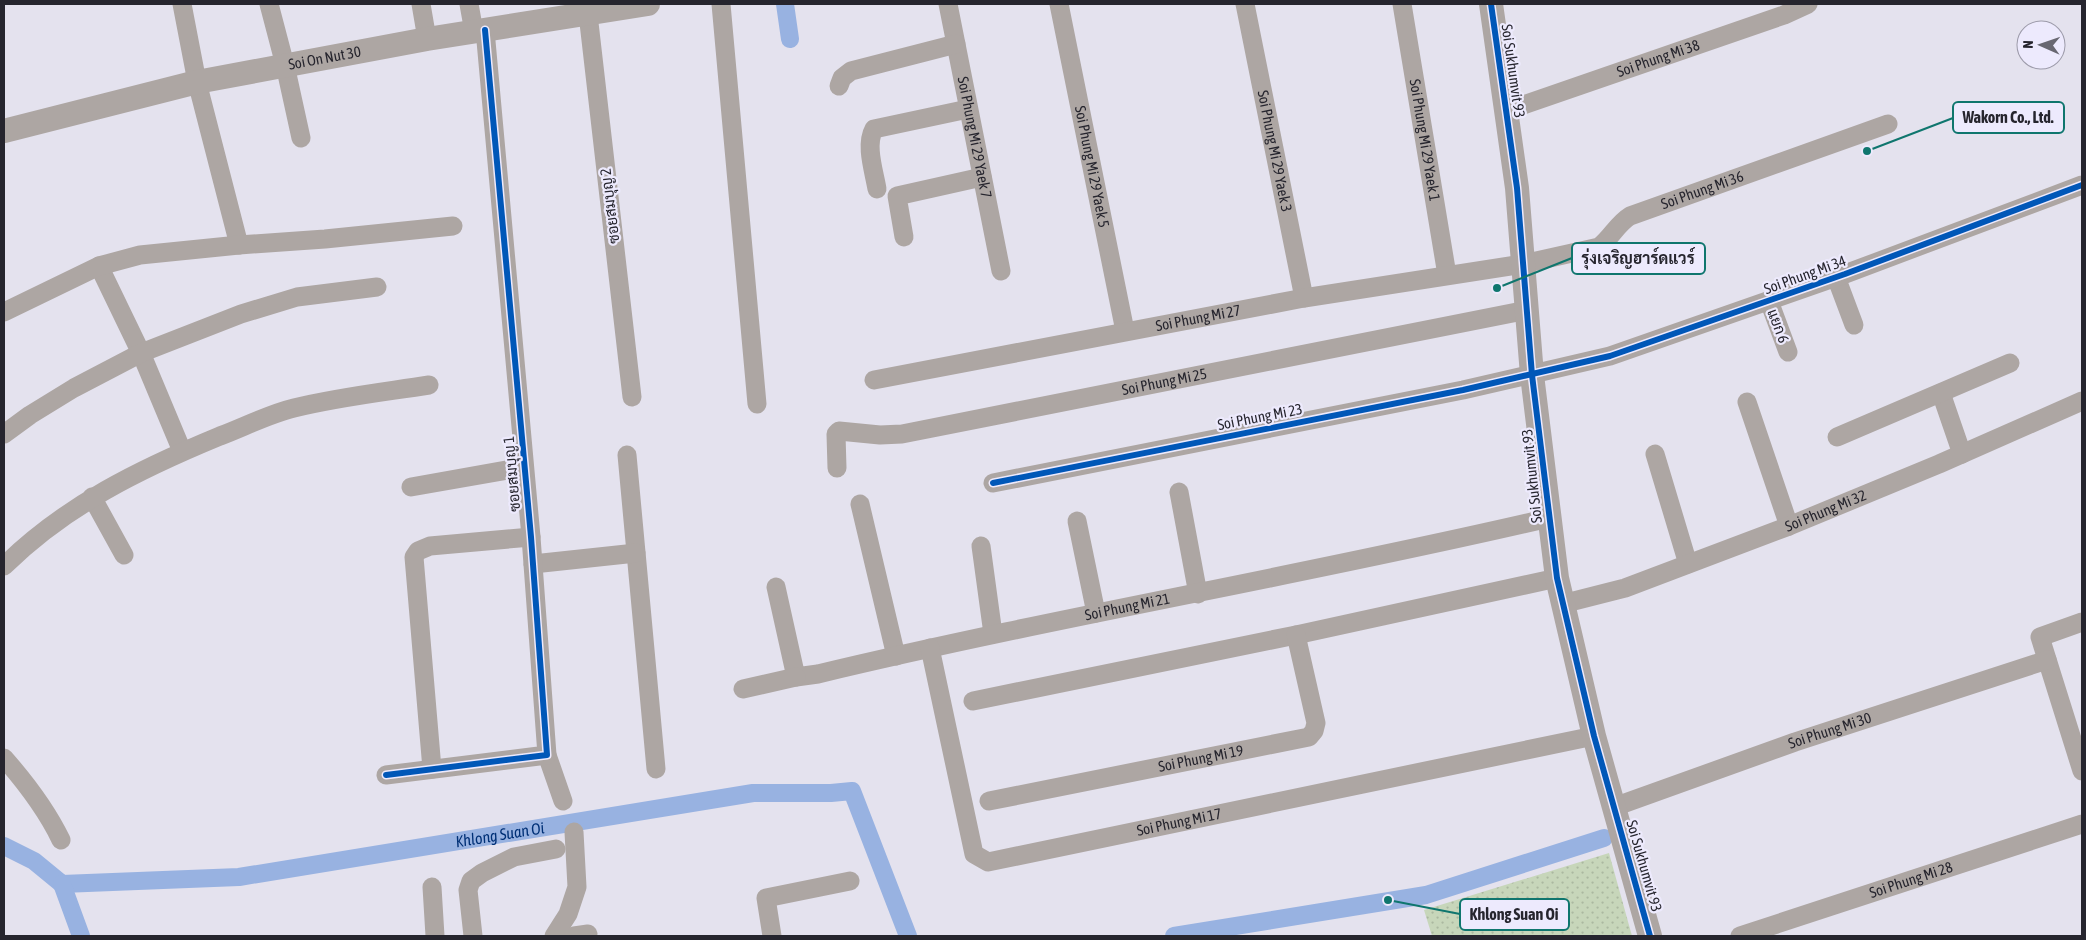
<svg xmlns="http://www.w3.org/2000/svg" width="2086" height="940" viewBox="0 0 2086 940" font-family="'Asap Condensed',Sarabun,sans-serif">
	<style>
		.grass { fill: url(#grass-dots) }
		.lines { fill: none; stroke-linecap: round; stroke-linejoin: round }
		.canal { stroke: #98b2e1; stroke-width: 18 }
		.minor { stroke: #ada6a3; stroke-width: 19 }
		.tertiary { stroke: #ada6a3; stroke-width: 24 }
		.cycleway-casing { stroke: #edeafd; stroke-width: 9 }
		.cycleway { stroke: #0057b8; stroke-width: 6 }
		.labels { text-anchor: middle; stroke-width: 4.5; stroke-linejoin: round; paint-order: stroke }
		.street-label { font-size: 15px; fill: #26252e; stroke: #edeafd }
		.water-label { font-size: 16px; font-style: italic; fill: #003076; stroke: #edeafd }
		.leader { fill: none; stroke: #0f766e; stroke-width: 2 }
		.callout-dot { fill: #0f766e; stroke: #edeafd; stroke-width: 2 }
		.callout { fill: #edeafd; stroke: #0f766e; stroke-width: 2 }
		.callout-label { font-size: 16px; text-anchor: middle; font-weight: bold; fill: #26252e }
	</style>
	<defs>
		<pattern id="grass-dots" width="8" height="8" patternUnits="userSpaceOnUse" patternTransform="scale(1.25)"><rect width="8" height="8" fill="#c7d6ba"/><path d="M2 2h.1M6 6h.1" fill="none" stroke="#abb8a0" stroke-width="1.8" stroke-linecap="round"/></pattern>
	</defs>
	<rect width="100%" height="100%" fill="#e4e2ee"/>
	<!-- grass -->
	<polygon class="grass" points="1609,853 1632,936 1432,936 1424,910"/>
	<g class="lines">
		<!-- canal -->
		<g class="canal">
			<polyline points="785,4 790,39"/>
			<path id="s1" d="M4 846 34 861 62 884 239 877 753 793H831L852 791 908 936"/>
			<polyline points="62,884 81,936"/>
			<polyline points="1174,936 1426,895 1604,838"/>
		</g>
		<!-- minor -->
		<g class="minor">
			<polyline points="182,4 197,82 239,245"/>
			<polyline points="269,4 285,65 301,138"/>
			<polyline points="421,4 427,39"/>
			<polyline points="469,4 474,32"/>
			<polyline points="721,4 757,404"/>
			<path id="s2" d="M948 4 1001 271"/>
			<path id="s3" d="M1059 4 1125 331"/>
			<path id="s4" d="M1245 4 1304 298"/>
			<path id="s5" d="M1402 4 1447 275"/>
			<polyline points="588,14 632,397"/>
			<polyline points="839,86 842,78 851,71 956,44"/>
			<path id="s6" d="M1506 111 1784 15 1808 4"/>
			<path d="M877 189C874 171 865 145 874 129L968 109"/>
			<polyline points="904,237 897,196 982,177"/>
			<polyline points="99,266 141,353 182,451"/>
			<polyline points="1836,277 1854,325"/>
			<polyline points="1769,301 1788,352"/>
			<polyline points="4,312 99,266 140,255 239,245 325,239 453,226"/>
			<path id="s7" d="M874 380 1304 298 1523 264 1599 247C1611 238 1617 224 1630 216L1888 124"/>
			<polyline points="1941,393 1962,454"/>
			<polyline points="1747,402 1789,526"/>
			<polyline points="4,434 30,415 74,388 141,353 241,314 297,297 377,287"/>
			<polyline points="1837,437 2010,363"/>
			<polyline points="1655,454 1688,564"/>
			<polyline points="627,455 656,769"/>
			<path id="s8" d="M837 468 836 434 839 431 880 435 902 434 1527 310"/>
			<polyline points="993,483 1463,390 1610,356 1845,274 2082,185"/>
			<polyline points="411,487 524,467"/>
			<polyline points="1179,492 1198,594"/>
			<polyline points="92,497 124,555"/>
			<polyline points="860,504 896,656"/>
			<polyline points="1077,521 1096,613"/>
			<polyline points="981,546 993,634"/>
			<polyline points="533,564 636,553"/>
			<path d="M4 566C66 505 140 469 220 436 244 427 269 414 294 408 338 397 384 392 429 385"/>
			<path id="s9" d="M776 587 796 677 818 674C1060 616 1306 575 1549 518"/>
			<path id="s10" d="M1562 604 1625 588 1789 526 1939 464 2082 401"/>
			<polyline points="2082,622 2040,637 2082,771"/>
			<path id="s11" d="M930 648 974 854 988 862 1594 736"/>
			<polyline points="743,689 796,677"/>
			<polyline points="973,701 1296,635 1557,578"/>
			<polyline points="547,755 563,801"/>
			<path d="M4 758C26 783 47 811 61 840"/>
			<polyline points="432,769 414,557 418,551 430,546 531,537"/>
			<polyline points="386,775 547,755 531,537 485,30"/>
			<path id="s12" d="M989 801 1309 737 1314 731 1316 723 1296 635"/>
			<path id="s13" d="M1614 807 1795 742 2047 660"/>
			<polyline points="432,887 435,936"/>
			<polyline points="473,936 468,890 471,881 482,873 514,857 556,849"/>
			<polyline points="554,936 568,914 577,887 574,832"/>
			<polyline points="574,936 588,934"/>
			<polyline points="772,936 766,898 850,881"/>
			<path id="s14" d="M1740 936 2082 824"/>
		</g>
		<!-- tertiary -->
		<g class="tertiary">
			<polyline points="1491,4 1517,188 1532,375 1557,578 1594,736 1650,936"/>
			<path id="s15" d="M4 131 197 82 427 39 648 4"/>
		</g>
		<defs>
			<g id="cycleway">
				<polyline points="1491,4 1517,188 1532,375 1557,578 1594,736 1650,936"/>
				<polyline points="993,483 1463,390 1610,356 1845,274 2082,185"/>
				<polyline points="386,775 547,755 531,537 485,30"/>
			</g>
		</defs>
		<!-- cycleway casing -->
		<use href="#cycleway" class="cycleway-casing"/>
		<!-- cycleway -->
		<use href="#cycleway" class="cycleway"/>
	</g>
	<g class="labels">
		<!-- street labels -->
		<g class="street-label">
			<text dy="5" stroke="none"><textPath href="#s15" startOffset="329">Soi On Nut 30</textPath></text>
			<text dy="5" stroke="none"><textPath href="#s6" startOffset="161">Soi Phung Mi 38</textPath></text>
			<text transform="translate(1513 71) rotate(82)" y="5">Soi Sukhumvit 93</text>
			<text dy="5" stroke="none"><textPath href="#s2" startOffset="136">Soi Phung Mi 29 Yaek 7</textPath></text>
			<text dy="5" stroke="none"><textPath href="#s5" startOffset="138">Soi Phung Mi 29 Yaek 1</textPath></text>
			<text dy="5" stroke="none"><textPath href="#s4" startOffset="150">Soi Phung Mi 29 Yaek 3</textPath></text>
			<text dy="5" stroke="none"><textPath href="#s3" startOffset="166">Soi Phung Mi 29 Yaek 5</textPath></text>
			<text dy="5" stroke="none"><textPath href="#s7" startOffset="858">Soi Phung Mi 36</textPath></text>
			<text transform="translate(610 206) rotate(-97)" y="5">ซอยสมบุญ 2</text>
			<text transform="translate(1805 275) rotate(-20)" y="5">Soi Phung Mi 34</text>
			<text dy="5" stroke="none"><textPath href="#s7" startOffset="330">Soi Phung Mi 27</textPath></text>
			<text transform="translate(1778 326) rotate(69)" y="5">แยก 6</text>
			<text dy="5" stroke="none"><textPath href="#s8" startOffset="369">Soi Phung Mi 25</textPath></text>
			<text transform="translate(1260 417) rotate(-11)" y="5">Soi Phung Mi 23</text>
			<text transform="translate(512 474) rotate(-95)" y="5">ซอยสมบุญ 1</text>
			<text transform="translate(1532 476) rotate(-96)" y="5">Soi Sukhumvit 93</text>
			<text dy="5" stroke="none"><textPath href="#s10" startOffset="280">Soi Phung Mi 32</textPath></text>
			<text dy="5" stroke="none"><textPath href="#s9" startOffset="431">Soi Phung Mi 21</textPath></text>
			<text dy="5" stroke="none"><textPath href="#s13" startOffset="229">Soi Phung Mi 30</textPath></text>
			<text dy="5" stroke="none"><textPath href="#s12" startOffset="216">Soi Phung Mi 19</textPath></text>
			<text dy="5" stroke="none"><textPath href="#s11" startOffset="422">Soi Phung Mi 17</textPath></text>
			<text transform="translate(1644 866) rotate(74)" y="5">Soi Sukhumvit 93</text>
			<text dy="5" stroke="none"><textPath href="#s14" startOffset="180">Soi Phung Mi 28</textPath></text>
		</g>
		<!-- water labels -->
		<g class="water-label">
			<text dy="6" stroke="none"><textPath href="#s1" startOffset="511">Khlong Suan Oi</textPath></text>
		</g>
	</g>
	<!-- callouts -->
	<path class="leader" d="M1867 151L1953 118M1497 288L1572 258M1388 900L1460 914"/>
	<g class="callout-dot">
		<circle cx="1867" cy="151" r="5"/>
		<circle cx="1497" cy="288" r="5"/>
		<circle cx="1388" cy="900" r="5"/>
	</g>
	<g class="callout">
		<rect x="1953" y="102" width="111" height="31" rx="5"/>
		<rect x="1572" y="243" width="133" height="31" rx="5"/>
		<rect x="1460" y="899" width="109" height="31" rx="5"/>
	</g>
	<g class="callout-label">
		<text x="2008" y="123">Wakorn Co., Ltd.</text>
		<text x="1638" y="264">รุ่งเจริญฮาร์ดแวร์</text>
		<text x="1514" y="920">Khlong Suan Oi</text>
	</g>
	<!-- border -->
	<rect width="2086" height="940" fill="none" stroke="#26252e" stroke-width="10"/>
	<!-- north arrow -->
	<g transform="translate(2041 45) rotate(272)"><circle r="24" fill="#edeafd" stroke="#9d9baa"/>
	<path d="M0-4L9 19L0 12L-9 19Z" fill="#686771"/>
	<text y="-8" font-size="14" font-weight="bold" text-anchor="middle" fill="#26252e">N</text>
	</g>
</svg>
